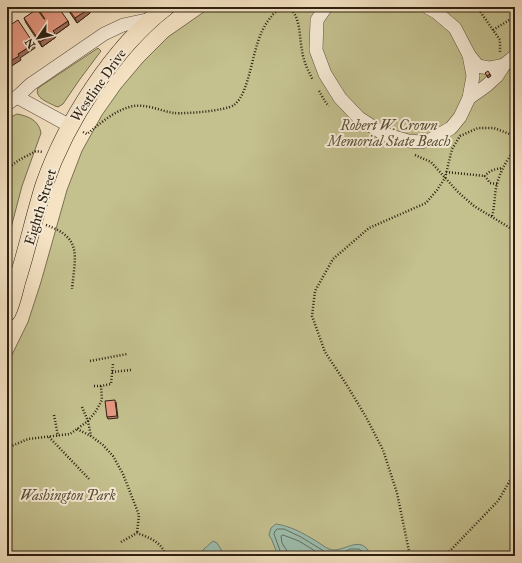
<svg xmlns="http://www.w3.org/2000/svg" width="522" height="563" viewBox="0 0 522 563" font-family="'IM FELL Great Primer',serif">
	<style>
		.green { fill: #c4c18f; stroke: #787050 }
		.water { fill: #9dbfaf; stroke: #707f70 }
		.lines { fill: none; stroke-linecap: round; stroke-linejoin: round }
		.shore { stroke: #657060; stroke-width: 1 }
		.minor-casing { stroke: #5f513e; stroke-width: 14 }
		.major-casing { stroke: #2d2011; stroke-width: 18 }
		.path { stroke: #2d2011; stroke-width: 2.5; stroke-dasharray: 1 2; stroke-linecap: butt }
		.minor { stroke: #f8edd9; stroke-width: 13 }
		.major { stroke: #f5e3c4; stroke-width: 17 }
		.wall { fill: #c78471; stroke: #2d2011 }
		.shaded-wall { fill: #a26b5c; stroke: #2d2011 }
		.building { fill: #e79983; stroke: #2d2011 }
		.labels { text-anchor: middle; stroke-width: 4; stroke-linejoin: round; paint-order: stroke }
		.street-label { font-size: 14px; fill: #2d2011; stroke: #f8edd9 }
		.park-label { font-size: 14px; font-style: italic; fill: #5a5037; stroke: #f8edd9 }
	</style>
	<rect width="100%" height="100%" fill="#f5e3c4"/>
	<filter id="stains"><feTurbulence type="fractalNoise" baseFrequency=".005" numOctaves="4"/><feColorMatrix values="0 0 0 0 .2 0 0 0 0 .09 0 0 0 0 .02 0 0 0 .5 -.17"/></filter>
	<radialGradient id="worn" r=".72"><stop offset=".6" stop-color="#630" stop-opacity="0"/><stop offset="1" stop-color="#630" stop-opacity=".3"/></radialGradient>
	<!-- green -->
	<g class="green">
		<polygon points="211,7 515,7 515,556 7,556 7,365 28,322 41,282 67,190 82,151 102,115 121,88 143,62 168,37"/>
		<path d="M98 48 101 51 80 79 63 104 58 107 55 106C48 102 34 98 38 88Z"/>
		<path d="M17 114C29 116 39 121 41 133L22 186 7 243V119Z"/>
	</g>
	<!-- water -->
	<g class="water">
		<path d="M276 524C290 526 303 533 316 541 320 543 324 547 329 549 343 555 361 531 371 556H279C274 549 274 542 269 535L271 528Z"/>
		<polygon points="213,541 217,543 221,549 222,556 202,556 203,550"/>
	</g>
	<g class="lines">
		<!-- shore -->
		<g class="shore">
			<polyline points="282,556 274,534 275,531 277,529 284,529 301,537 327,553 338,555 350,549 359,549 367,556"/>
			<polyline points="287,556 287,551 282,543 281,536 283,535 299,541 323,556"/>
		</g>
		<defs>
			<g id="minor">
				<polyline points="326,7 317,20 316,50 325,74 340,98 359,118 384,134 408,141 421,142 430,140 451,128 460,117 469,98 473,76 469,55"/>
				<polyline points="427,7 436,12 455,28 469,55 478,66 489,68 504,65"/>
				<polyline points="17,97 70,126"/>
				<polyline points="469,98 486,86 497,76 504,65 515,56"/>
				<polyline points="7,104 17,97 31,84 104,34 123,25 151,19"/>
			</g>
			<path id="major" d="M7 313C12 303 14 292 17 281 27 250 34 217 44 185 66 122 113 48 166 7"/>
		</defs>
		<!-- minor casing -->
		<use href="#minor" class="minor-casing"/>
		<!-- major casing -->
		<use href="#major" class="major-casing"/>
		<!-- path -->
		<g class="path">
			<polyline points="477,7 500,40 500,52"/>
			<polyline points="493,30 511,19"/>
			<polyline points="319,91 326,103 329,106"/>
			<path d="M83 132 87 134C101 123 116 109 134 106 147 104 161 111 174 113 185 114 225 111 234 105 252 91 251 43 268 21 274 12 279 8 290 8 301 19 299 36 302 50 303 60 308 71 313 80"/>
			<polyline points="415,155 431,162 457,191 474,206 515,231"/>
			<polyline points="7,169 19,160 36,151 43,152"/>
			<polyline points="446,172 485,176"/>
			<path d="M497 184 490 183 485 176C490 170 495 169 503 168"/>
			<path d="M492 216C495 206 494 195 497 184 500 172 507 159 515 150"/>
			<path d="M46 225C83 238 75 256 72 289"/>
			<polyline points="90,361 127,354"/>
			<polyline points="112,372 131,370"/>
			<polyline points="94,386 101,386"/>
			<polyline points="82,407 88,421 91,436 103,445 113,456 123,474 139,515 137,533"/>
			<polyline points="54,415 58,436"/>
			<polyline points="77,429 91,436"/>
			<polyline points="49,437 90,480"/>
			<polyline points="7,448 28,439 70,434 88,421 96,411 102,400 101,386 111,384 113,364"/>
			<polyline points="7,494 8,495"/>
			<path d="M121 542 137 533C148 537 164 543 165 556"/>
			<polyline points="410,556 397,493 383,450 366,417 348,387 325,352 312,316 315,291 333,259 369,228 426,203 437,190 445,178 452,149 460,136 478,128 494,128 515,136"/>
			<polyline points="445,556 498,501 515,472"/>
		</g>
		<!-- minor -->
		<use href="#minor" class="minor"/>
		<!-- major -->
		<use href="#major" class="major"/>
	</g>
	<!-- wall -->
	<g class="wall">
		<polygon points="37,7 68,21 69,25 55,35 56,37 42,47 26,23 24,18 38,11"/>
		<polygon points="66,7 96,7 90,11 90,13 77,23"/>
		<polygon points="116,402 118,418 108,419 107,417"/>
	</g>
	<!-- shaded-wall -->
	<g class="shaded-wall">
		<polygon points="88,7 96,7 90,11 90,13 77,23 75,18"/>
		<polygon points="68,21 69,25 55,35 56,37 42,47 40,42 53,31"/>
		<polygon points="34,44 35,48 20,58 21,60 7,69 7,63 18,54"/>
		<polygon points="490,74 491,76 488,78 487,76"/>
	</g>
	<!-- building -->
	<g class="building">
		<polygon points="37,7 58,7 68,21 53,31 55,33 40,42 24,18 37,9 44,19 45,19"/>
		<polygon points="67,7 88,7 89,9 75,18"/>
		<polygon points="18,20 34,44 18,54 19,56 7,63 7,38 10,42 7,37 7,27"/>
		<polygon points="488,71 490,74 487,76 485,73"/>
		<polygon points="115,400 117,416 107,417 105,401"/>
	</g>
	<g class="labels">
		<!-- street labels -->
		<g class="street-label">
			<text transform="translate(98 85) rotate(-55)" y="5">Westline Drive</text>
			<text transform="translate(40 207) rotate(-73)" y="5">Eighth Street</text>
		</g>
		<!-- park labels -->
		<g class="park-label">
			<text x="389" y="130">Robert W. Crown<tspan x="389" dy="16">Memorial State Beach</tspan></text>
			<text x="68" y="500">Washington Park</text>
		</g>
	</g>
	<!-- margin -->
	<rect width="522" height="563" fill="none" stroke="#f5e3c4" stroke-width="24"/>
	<rect x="8" y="8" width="506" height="547" fill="none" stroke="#2d2011" stroke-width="2"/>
	<rect x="12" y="12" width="498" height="539" fill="none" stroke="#2d2011"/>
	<!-- north arrow -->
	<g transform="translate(38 38) rotate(236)" stroke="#f8edd9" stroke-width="3" paint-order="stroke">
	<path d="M0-3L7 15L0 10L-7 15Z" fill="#2d2011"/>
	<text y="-6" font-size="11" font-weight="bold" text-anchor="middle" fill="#2d2011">N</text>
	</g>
	<rect width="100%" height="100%" filter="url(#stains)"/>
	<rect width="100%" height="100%" fill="url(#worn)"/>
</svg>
